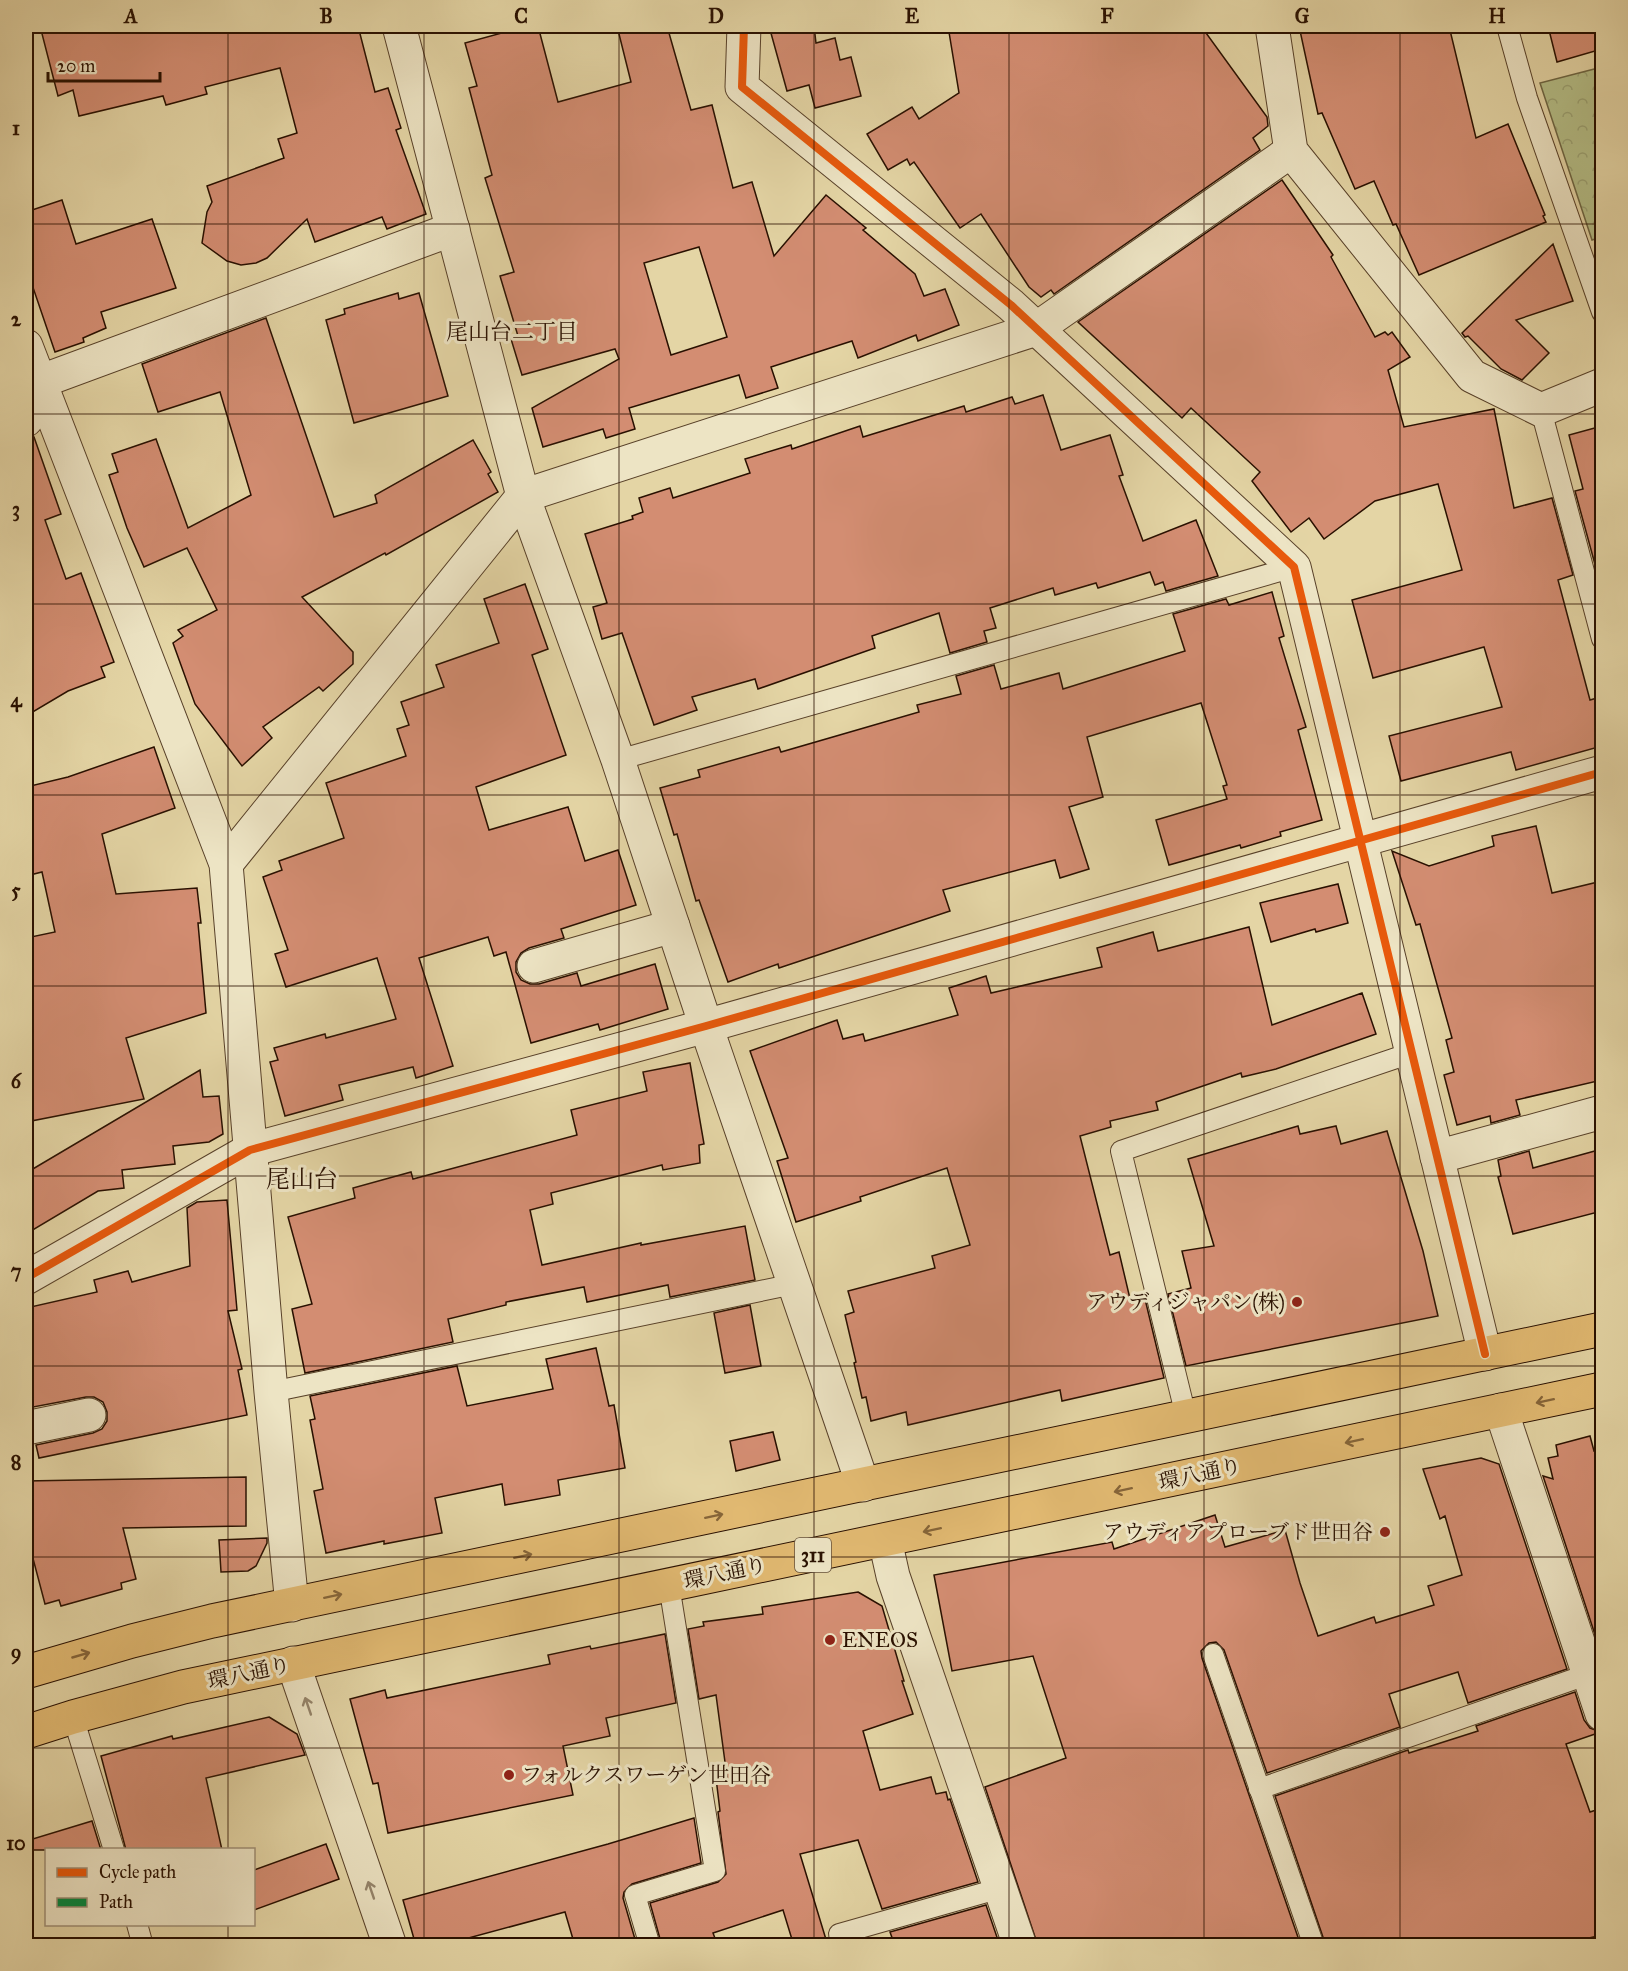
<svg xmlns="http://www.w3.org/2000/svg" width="1628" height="1971" viewBox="0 0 1628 1971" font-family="'IM FELL Great Primer','Noto Serif JP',serif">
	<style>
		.park { fill: url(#park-crowns); stroke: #6e6643; stroke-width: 1.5 }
		.building { fill: #d38d72; stroke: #291000; stroke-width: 1.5; fill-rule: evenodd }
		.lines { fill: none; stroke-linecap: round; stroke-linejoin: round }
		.lane-casing { stroke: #584129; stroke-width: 22 }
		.street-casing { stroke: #584129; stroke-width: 35 }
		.primary-casing { stroke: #291000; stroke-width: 35 }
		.lane { stroke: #ede4c4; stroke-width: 20 }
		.street { stroke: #ede4c4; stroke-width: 33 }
		.primary { stroke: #e2ba72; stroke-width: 33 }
		.quiet { stroke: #00873e; stroke-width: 6; stroke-dasharray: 12 6; stroke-linecap: butt }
		.cycleway-casing { stroke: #ede4c4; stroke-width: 11 }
		.cycleway { stroke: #e8590c; stroke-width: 8 }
		.oneway { stroke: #866539 }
		.oneway2 { stroke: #95856c }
		.grid { fill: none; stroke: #291000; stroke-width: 1.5; stroke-opacity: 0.55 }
		.poi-dot { fill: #8f2418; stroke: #ede4c4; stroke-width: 2 }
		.labels { text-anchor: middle; stroke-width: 6; stroke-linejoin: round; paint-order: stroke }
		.shield { fill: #ede4c4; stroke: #64503b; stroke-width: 1.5 }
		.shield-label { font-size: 20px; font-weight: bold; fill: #291000 }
		.poi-label { font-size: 21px; fill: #291000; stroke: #ede4c4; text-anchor: end }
		.street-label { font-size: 21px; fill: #291000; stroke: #ede4c4 }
		.neighbourhood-label { font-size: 22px; fill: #291000; stroke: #ede4c4 }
		.quarter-label { font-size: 24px; fill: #291000; stroke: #ede4c4 }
		.neatline { fill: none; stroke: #291000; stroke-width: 2 }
		.grid-label { font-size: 20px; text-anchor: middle; font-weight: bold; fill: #291000 }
	</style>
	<defs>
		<pattern id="park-crowns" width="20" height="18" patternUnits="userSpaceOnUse" patternTransform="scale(1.5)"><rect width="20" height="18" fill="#b4bd86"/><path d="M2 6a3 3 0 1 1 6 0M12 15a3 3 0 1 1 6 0" fill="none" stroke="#9ba172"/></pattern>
	</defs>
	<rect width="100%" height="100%" fill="#e4d5a5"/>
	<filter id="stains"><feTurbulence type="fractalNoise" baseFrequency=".00333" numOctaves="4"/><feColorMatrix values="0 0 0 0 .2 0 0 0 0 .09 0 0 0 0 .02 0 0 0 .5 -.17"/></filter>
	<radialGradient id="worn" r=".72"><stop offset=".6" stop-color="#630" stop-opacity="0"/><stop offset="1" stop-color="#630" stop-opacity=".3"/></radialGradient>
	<!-- park -->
	<polygon class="park" points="1602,67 1602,237 1592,240 1540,83"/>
	<!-- building -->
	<g class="building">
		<polygon points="40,26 358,26 375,92 388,88 401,128 396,130 426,214 387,229 382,217 315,242 307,219 267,258 256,263 241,265 227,261 202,243 207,212 212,202 207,186 284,158 278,139 297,133 280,68 205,87 207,94 166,105 163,96 79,116 73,90 58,96"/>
		<path d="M527 26H538L558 102 631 82 617 26H667L691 110 712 105 733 188 752 182 774 256 826 195 866 228 863 230 915 274 924 296 945 289 959 325 918 341 916 335 858 358 852 341 771 367 778 388 746 398 739 375 629 408 635 429 606 438 603 429 543 447 532 408 619 359 615 349 522 375 511 339 518 336 500 276 514 272 485 178 492 175 469 88 477 86 465 43ZM699 247 727 337 671 355 644 263Z"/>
		<polygon points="769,26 814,26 816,43 835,38 840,60 851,57 861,96 815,108 809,85 787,91"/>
		<polygon points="948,26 1201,26 1267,117 1268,126 1253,138 1260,150 1054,294 1051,290 1041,297 1029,287 981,214 960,228 914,162 910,165 907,159 888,170 867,134 912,107 919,119 959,93"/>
		<polygon points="1299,26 1449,26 1476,138 1508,124 1545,215 1543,216 1546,222 1419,275 1396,224 1393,225 1374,181 1355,189 1322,113 1318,114"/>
		<polygon points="1548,26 1602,26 1602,49 1557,62"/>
		<polygon points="1282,180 1333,255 1331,257 1375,337 1385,332 1388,335 1392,332 1410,357 1388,370 1404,427 1494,409 1514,508 1552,498 1573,575 1558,580 1590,700 1597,698 1602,717 1602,746 1516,770 1511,752 1401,781 1389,736 1502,707 1484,647 1373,678 1352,600 1462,570 1438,484 1375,501 1324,539 1309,518 1291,532 1252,481 1260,472 1191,408 1182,418 1078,322"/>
		<polygon points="62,200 76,244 152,219 176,288 101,312 106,328 83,338 84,342 55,352 26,267 26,212"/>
		<polygon points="1553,244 1573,301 1516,320 1549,353 1522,380 1501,369 1468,336 1465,337 1462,333"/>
		<polygon points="398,293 399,299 419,293 448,396 354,423 326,320 345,314 344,309"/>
		<polygon points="266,318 334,517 377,503 375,495 473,440 491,472 488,474 498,492 386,555 385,553 302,597 353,652 353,664 323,691 319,687 263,727 272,738 242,766 195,704 173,643 183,636 178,630 217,610 187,548 144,567 127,528 109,475 118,472 112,454 156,439 188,528 251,495 220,392 158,412 142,364"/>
		<polygon points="1043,395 1061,450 1110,435 1123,475 1119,476 1143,541 1196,520 1218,576 1166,591 1163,582 1155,585 1150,572 1098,588 1096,583 1055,595 1053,588 990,608 996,628 984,631 987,642 950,653 939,613 872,636 875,648 758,689 755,679 692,697 697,710 654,725 622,633 602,639 593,607 607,603 585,534 633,519 632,516 643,512 639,498 670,488 673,498 750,473 745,459 791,445 792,449 860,426 863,437 964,406 966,412 1012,397 1015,404"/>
		<polygon points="1602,426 1602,566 1596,568 1575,491 1583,489 1569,435"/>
		<polygon points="34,437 61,514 45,520 66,579 81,573 114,662 101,667 105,677 68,691 26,716 26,438"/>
		<polygon points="525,584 548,649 532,655 566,755 476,787 489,830 568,807 585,861 618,850 636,905 561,929 564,938 529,948 521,953 516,962 516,972 521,980 530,984 539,984 577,973 581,986 655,964 668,1009 600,1030 598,1024 531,1043 506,952 494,956 488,937 419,958 453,1066 416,1078 413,1067 339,1085 343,1100 285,1116 270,1062 278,1060 274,1048 325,1034 326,1038 396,1019 377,958 286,987 275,954 288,950 263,877 282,870 279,861 344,838 326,783 406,756 397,729 409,725 401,702 444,687 436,665 499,643 484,599"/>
		<polygon points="1272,592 1284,636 1279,638 1306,727 1298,730 1322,820 1280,832 1281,836 1241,848 1240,845 1169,865 1156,820 1227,799 1223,786 1227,785 1201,703 1087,737 1103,797 1069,807 1089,869 1060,878 1055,860 943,890 950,911 779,968 778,964 728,982 699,900 696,901 677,834 674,835 660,788 700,777 698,770 779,747 781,752 919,712 917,705 961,694 956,676 994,665 1001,689 1059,673 1063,689 1185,651 1173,614 1226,599 1229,605"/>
		<polygon points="154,747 175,808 102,834 116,894 197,888 201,923 198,923 206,1013 126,1038 144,1099 26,1122 26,1084 33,1083 26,1045 26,938 55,932 42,872 26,876 26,787 68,777"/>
		<polygon points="1536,826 1552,893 1602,881 1602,1080 1516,1100 1520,1115 1491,1123 1490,1116 1457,1125 1444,1075 1454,1072 1446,1040 1452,1038 1420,924 1416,925 1392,851 1429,866 1494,846 1492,836"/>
		<polygon points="1338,884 1348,923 1316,932 1315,929 1271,942 1260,903"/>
		<polygon points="1249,927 1272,1025 1362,993 1376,1034 1276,1069 1242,1077 1241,1073 1156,1102 1158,1110 1110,1121 1111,1127 1080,1136 1110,1255 1119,1252 1131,1303 1145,1299 1164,1378 1062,1401 1060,1390 908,1425 906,1412 871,1421 866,1397 862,1398 854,1363 856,1362 845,1315 854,1312 848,1291 935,1268 932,1256 970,1245 947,1168 860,1197 861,1201 796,1222 777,1161 788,1158 750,1051 837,1020 843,1039 863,1034 865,1041 958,1015 949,988 986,976 991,993 1102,967 1097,948 1153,932 1158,951"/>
		<polygon points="690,1063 704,1144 699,1145 700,1163 663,1170 662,1165 551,1193 553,1204 530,1210 542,1265 641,1243 641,1245 745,1226 755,1280 670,1297 668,1285 587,1302 584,1287 506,1302 506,1305 448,1319 453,1342 305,1373 292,1309 312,1304 288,1217 355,1198 353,1188 411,1172 413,1179 577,1135 571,1110 647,1091 643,1072"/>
		<polygon points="200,1070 203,1097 219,1096 223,1134 209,1142 173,1146 175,1164 122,1170 124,1188 98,1191 26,1234 26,1173"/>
		<polygon points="1298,1126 1300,1134 1336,1126 1341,1144 1387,1131 1423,1251 1438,1316 1186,1366 1168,1294 1191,1288 1182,1251 1214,1246 1188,1159"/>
		<polygon points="1602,1149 1602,1211 1513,1234 1498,1177 1501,1176 1498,1160 1529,1151 1533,1168"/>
		<polygon points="227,1200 237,1310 228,1311 242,1369 238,1370 247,1415 39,1458 36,1445 93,1433 102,1429 107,1421 107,1412 103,1402 94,1397 86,1397 28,1408 26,1399 26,1308 97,1292 94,1280 128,1271 132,1282 190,1266 187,1208 197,1202"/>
		<polygon points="750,1305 761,1366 725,1373 714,1313"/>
		<polygon points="596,1348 609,1406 614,1405 625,1468 558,1480 560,1495 505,1505 502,1484 435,1498 442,1533 384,1544 384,1541 326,1553 314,1491 323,1489 310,1420 315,1419 310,1396 457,1366 467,1406 553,1389 546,1359"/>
		<polygon points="773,1432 780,1460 736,1471 730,1441"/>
		<polygon points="1590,1436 1594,1451 1602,1448 1602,1656 1543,1476 1553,1479 1548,1458 1558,1456 1556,1445"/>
		<polygon points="1481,1458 1499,1464 1567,1669 1468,1703 1458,1672 1389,1694 1400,1727 1267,1773 1224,1650 1216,1642 1209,1643 1201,1651 1202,1658 1301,1946 1038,1946 985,1787 1066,1758 1033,1656 952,1671 934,1575 1112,1542 1114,1549 1215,1515 1225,1547 1285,1530 1300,1583 1318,1636 1374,1617 1376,1623 1434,1605 1428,1586 1462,1575 1445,1516 1440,1519 1423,1469"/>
		<polygon points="246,1477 246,1526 123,1528 136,1579 121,1583 122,1589 61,1606 59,1600 45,1604 26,1532 26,1481"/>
		<polygon points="267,1538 267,1543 256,1566 248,1571 221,1572 219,1540"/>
		<polygon points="858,1592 882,1606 904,1681 902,1681 913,1714 863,1731 880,1790 931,1777 936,1794 946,1792 948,1800 950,1799 978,1882 882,1909 858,1840 800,1854 828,1946 794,1946 783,1910 713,1933 718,1946 662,1946 650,1903 718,1882 726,1874 718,1812 720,1811 716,1778 727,1777 716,1695 699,1699 688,1629 704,1626 703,1622 763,1614 762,1607"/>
		<polygon points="665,1634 676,1703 606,1718 610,1736 563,1746 573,1795 388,1833 378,1783 373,1784 350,1699 385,1690 387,1698 550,1664 548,1655 590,1646 591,1649"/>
		<polygon points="1575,1692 1584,1720 1590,1728 1601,1732 1566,1744 1590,1812 1602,1808 1602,1935 1580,1940 1582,1946 1326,1946 1275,1796 1408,1750 1409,1753 1478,1731 1476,1726"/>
		<polygon points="269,1717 297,1734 305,1755 206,1778 222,1850 126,1850 101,1756 172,1736 173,1739"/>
		<polygon points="694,1818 701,1863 632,1884 624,1892 623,1898 637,1946 575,1946 565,1912 439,1946 416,1946 403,1900 608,1844"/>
		<polygon points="92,1821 101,1850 26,1850 26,1841"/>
		<polygon points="326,1844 339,1879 254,1910 254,1870"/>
		<polygon points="986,1905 1000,1946 895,1946 890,1932"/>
	</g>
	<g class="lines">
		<defs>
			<g id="lane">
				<polyline points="1507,26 1527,98 1602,312"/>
				<polyline points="1541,410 1602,639"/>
				<polyline points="618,760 1294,567"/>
				<polyline points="271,1392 794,1284"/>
				<polyline points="1186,1416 1121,1151 1411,1053"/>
				<polyline points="1213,1654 1314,1946"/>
				<polyline points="73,1717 114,1850"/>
				<polyline points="1259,1789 1589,1674"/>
				<polyline points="137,1924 143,1946"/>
				<polyline points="839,1934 1001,1888"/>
				<polyline points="650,1946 635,1895 715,1871 669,1585"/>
			</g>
			<g id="street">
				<polyline points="399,26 523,496 618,760 706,1026 863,1485"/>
				<polyline points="744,26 742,87 1011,305 1294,567 1485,1354"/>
				<polyline points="1272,26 1291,151 1472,376 1541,410 1602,385"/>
				<polyline points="26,346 226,864 271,1392 292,1605"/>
				<polyline points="39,382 453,229"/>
				<polyline points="26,420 45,396"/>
				<polyline points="226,864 523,496 1036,329 1291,151"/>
				<polyline points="534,966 673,926"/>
				<polyline points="1437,1157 1602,1112"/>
				<polyline points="26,1278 250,1150 706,1026 1602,772"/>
				<polyline points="1501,1410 1602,1714"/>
				<polyline points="26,1428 89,1415"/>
				<polyline points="885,1540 893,1576 1020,1946"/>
				<polyline points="293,1663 390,1946"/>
			</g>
			<g id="primary">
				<polyline points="26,1672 132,1641 212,1621 1602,1329"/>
				<polyline points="26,1732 73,1717 183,1687 1602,1389"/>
			</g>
		</defs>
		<!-- lane casing -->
		<use href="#lane" class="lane-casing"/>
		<!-- street casing -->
		<use href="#street" class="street-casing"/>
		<!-- primary casing -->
		<use href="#primary" class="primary-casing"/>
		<!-- lane -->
		<use href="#lane" class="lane"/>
		<!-- street -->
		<use href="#street" class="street"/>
		<!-- primary -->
		<use href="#primary" class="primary"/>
		<!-- quiet -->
		<polyline class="quiet" points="1602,151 1598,166 1602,183"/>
		<defs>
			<g id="cycleway">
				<polyline points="744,26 742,87 1011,305 1294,567 1485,1354"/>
				<polyline points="26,1278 250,1150 706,1026 1602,772"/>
			</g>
		</defs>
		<!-- cycleway casing -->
		<use href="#cycleway" class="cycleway-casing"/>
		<!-- cycleway -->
		<use href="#cycleway" class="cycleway"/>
	</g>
	<!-- one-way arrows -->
	<defs><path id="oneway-shaft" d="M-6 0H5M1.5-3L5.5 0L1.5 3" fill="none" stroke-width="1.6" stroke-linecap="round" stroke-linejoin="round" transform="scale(1.5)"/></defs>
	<g class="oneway">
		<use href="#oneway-shaft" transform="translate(1545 1401) rotate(168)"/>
		<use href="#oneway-shaft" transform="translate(1354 1441) rotate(168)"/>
		<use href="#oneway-shaft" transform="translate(1123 1490) rotate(168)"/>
		<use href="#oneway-shaft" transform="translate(714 1516) rotate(-12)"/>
		<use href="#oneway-shaft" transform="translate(932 1530) rotate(168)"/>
		<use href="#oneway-shaft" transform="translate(523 1556) rotate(-12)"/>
		<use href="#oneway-shaft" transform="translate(333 1596) rotate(-12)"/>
		<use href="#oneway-shaft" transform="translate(81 1655) rotate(-16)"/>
	</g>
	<g class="oneway2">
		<use href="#oneway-shaft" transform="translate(308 1706) rotate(-109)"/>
		<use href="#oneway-shaft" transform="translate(371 1890) rotate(-109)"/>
	</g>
	<!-- grid -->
	<path class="grid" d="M228 26V1850M424 26V1946M619 26V1946M814 26V1946M1009 26V1946M1204 26V1946M1400 26V1946M26 224H1602M26 414H1602M26 604H1602M26 795H1602M26 986H1602M26 1176H1602M26 1366H1602M26 1557H1602M26 1748H1602M228 1924V1946"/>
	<!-- markers -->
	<g class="poi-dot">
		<circle cx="1297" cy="1302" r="6"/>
		<circle cx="1385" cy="1532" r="6"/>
		<circle cx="830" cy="1640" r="6"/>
		<circle cx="509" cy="1775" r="6"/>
	</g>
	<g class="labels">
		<!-- shield labels -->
		<rect class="shield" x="795" y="1538" width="36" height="34" rx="4.5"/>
		<g class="shield-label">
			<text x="813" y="1562">311</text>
		</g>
		<!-- poi labels -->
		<g class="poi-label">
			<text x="1285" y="1309">アウディジャパン(株)</text>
			<text x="1373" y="1539">アウディアプローブド世田谷</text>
			<text x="842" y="1647" text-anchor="start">ENEOS</text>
			<text x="521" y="1782" text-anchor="start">フォルクスワーゲン世田谷</text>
		</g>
		<!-- street labels -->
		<g class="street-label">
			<text transform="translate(1200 1474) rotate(-12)" y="7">環八通り</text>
			<text transform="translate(725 1573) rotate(-12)" y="7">環八通り</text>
			<text transform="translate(249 1673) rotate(-12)" y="7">環八通り</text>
		</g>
		<!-- neighbourhood labels -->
		<g class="neighbourhood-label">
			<text x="512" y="339">尾山台二丁目</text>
		</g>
		<!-- quarter labels -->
		<g class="quarter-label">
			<text x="302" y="1187">尾山台</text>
		</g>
	</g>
	<!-- margin -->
	<rect width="1628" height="1971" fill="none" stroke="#e4d5a5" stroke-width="66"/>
	<!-- legend -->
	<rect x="45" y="1848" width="210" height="78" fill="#ede4c4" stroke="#9f8f76" stroke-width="1.5"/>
	<rect x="57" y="1868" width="30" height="9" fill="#e8590c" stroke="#9f8f76" stroke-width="1.5"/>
	<text x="99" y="1878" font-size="18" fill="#291000">Cycle path</text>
	<rect x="57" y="1898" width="30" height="9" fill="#00873e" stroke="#9f8f76" stroke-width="1.5"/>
	<text x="99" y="1908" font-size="18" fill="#291000">Path</text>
	<!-- scale -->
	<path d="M48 72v9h112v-9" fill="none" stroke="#291000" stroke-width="3"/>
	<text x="57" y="72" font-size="18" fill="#291000" stroke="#ede4c4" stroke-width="4.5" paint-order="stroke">20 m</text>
	<rect x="33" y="33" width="1562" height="1905" class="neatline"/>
	<g class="grid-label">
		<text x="131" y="23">A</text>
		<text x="326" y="23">B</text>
		<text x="521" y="23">C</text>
		<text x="716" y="23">D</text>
		<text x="912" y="23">E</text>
		<text x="1107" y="23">F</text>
		<text x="1302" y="23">G</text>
		<text x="1497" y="23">H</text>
		<text x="16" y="135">1</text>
		<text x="16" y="326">2</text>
		<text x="16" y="516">3</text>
		<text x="16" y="707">4</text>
		<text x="16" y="897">5</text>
		<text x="16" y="1088">6</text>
		<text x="16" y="1278">7</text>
		<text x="16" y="1469">8</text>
		<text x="16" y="1659">9</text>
		<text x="16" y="1850">10</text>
	</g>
	<rect width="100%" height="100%" filter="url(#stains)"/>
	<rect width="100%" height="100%" fill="url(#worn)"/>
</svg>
